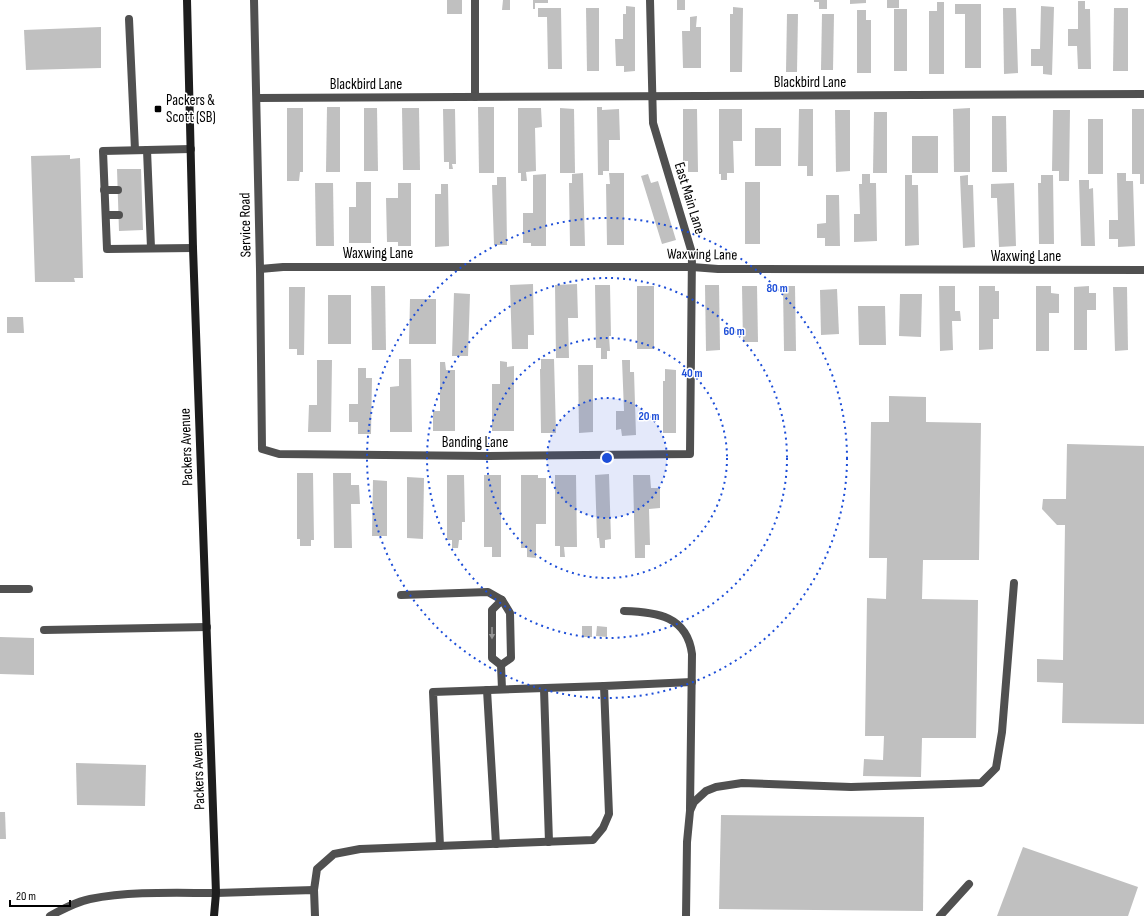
<svg xmlns="http://www.w3.org/2000/svg" width="1144" height="916" viewBox="0 0 1144 916" font-family="'Sofia Sans Condensed',sans-serif">
	<style>
		.building { fill: #c0c0c0 }
		.lines { fill: none; stroke-linecap: round; stroke-linejoin: round }
		.service { stroke: #505050; stroke-width: 8 }
		.minor { stroke: #505050; stroke-width: 8 }
		.secondary { stroke: #1d1d1d; stroke-width: 8 }
		.oneway { fill: #969696 }
		.ring { fill: none; stroke: #1d4ed8; stroke-width: 2; stroke-dasharray: 2 4 }
		.poi-dot { fill: #000; stroke: #fff; stroke-width: 1.5 }
		.labels { text-anchor: middle; stroke-width: 3; stroke-linejoin: round; paint-order: stroke }
		.street-label { font-size: 15px; fill: #000; stroke: #fff }
		.poi-label { font-size: 15px; fill: #000; stroke: #fff; text-anchor: start }
		.centre { fill: #1d4ed8; stroke: #fff; stroke-width: 2 }
		.ring-label { font-size: 12px; text-anchor: middle; font-weight: bold; fill: #1d4ed8; stroke: #fff; stroke-width: 3; stroke-linejoin: round; paint-order: stroke }
	</style>
	<rect width="100%" height="100%" fill="#fff"/>
	<!-- building -->
	<g class="building">
		<rect x="447" y="0" width="15" height="14"/>
		<polygon points="503,0 510,0 510,10 502,10"/>
		<polygon points="533,0 548,0 548,3 535,3 535,9 533,9"/>
		<rect x="677" y="0" width="8" height="10"/>
		<polygon points="814,0 827,0 827,9 819,9 819,2 814,2"/>
		<polygon points="850,0 866,0 866,3 850,4"/>
		<rect x="887" y="0" width="12" height="8"/>
		<polygon points="1078,1 1085,1 1085,9 1090,9 1091,69 1078,69 1077,46 1068,46 1068,29 1078,29"/>
		<polygon points="937,2 944,2 944,74 929,74 929,11 937,11"/>
		<polygon points="955,4 981,4 981,68 965,68 965,14 955,14"/>
		<polygon points="626,6 635,7 635,71 624,72 624,66 616,66 615,39 623,39 623,14 626,14"/>
		<polygon points="1041,6 1054,7 1052,75 1043,74 1043,66 1031,66 1031,49 1040,49"/>
		<polygon points="733,7 743,8 742,72 730,72 730,14 733,14"/>
		<polygon points="538,8 561,8 562,69 548,69 547,17 538,17"/>
		<polygon points="586,8 599,8 599,71 587,71"/>
		<polygon points="1003,8 1016,8 1018,73 1004,74"/>
		<polygon points="1114,8 1128,8 1128,71 1113,71"/>
		<rect x="894" y="9" width="13" height="62"/>
		<polygon points="857,10 866,10 866,20 871,20 871,73 857,73"/>
		<polygon points="787,14 798,14 797,72 786,72"/>
		<polygon points="822,14 834,14 833,70 821,70"/>
		<polygon points="697,16 696,27 701,27 701,68 683,68 682,31 690,31 690,17"/>
		<polygon points="101,27 101,68 26,70 24,30"/>
		<polygon points="327,107 340,107 340,172 326,172"/>
		<polygon points="478,107 494,107 494,173 479,173"/>
		<polygon points="597,107 602,107 602,110 619,109 620,140 609,140 609,171 603,171 603,175 598,175"/>
		<polygon points="287,108 303,108 303,172 300,172 299,181 287,181"/>
		<polygon points="364,108 377,108 378,171 364,171"/>
		<polygon points="402,108 419,108 420,170 403,170"/>
		<polygon points="518,108 541,108 542,127 535,128 536,171 526,172 527,181 521,181 521,173 518,173"/>
		<polygon points="560,108 574,109 575,173 560,173"/>
		<polygon points="970,108 970,172 954,172 953,109"/>
		<polygon points="443,109 455,109 456,164 452,164 453,169 449,169 449,162 444,162"/>
		<polygon points="683,109 697,109 698,172 688,172 688,161 683,161"/>
		<polygon points="719,109 742,109 742,141 733,141 734,173 727,173 727,180 721,180 721,174 719,174"/>
		<polygon points="799,109 813,109 813,176 807,176 807,166 798,166"/>
		<polygon points="1132,109 1144,109 1144,184 1140,184 1140,174 1132,174"/>
		<polygon points="835,110 850,110 850,171 836,172"/>
		<polygon points="1053,110 1070,110 1069,181 1059,181 1059,171 1052,171"/>
		<polygon points="874,112 887,112 887,173 873,173"/>
		<polygon points="992,116 1006,116 1007,172 992,172"/>
		<rect x="1088" y="119" width="15" height="55"/>
		<rect x="755" y="128" width="26" height="38"/>
		<rect x="912" y="136" width="26" height="37"/>
		<polygon points="70,155 70,159 80,158 83,278 74,278 75,282 35,282 31,156"/>
		<polygon points="117,169 141,169 143,230 119,231"/>
		<polygon points="583,173 585,246 570,246 569,183 572,183 572,174"/>
		<polygon points="609,173 624,173 624,245 607,245 606,184 610,184"/>
		<polygon points="1117,173 1126,173 1126,181 1133,181 1135,246 1118,247 1118,239 1109,239 1109,220 1118,220"/>
		<polygon points="546,174 546,246 531,246 531,243 523,243 523,213 533,213 533,175"/>
		<polygon points="648,174 651,183 658,181 676,240 662,244 641,176"/>
		<polygon points="862,174 870,174 870,183 876,183 877,241 854,242 854,214 860,214 859,184 862,184"/>
		<polygon points="905,175 912,175 912,185 918,185 919,245 905,246"/>
		<polygon points="968,175 968,185 973,185 975,247 963,248 960,176"/>
		<polygon points="1041,175 1053,175 1054,244 1039,244 1038,183 1041,183"/>
		<polygon points="497,177 506,177 507,245 494,245 492,185 497,185"/>
		<polygon points="1079,180 1089,180 1089,189 1093,188 1095,246 1081,246"/>
		<polygon points="356,182 371,182 371,243 349,243 349,207 356,207"/>
		<rect x="745" y="182" width="15" height="62"/>
		<polygon points="315,183 333,183 334,246 316,246"/>
		<polygon points="398,183 411,183 411,246 398,246 398,242 387,242 386,198 398,198"/>
		<polygon points="1014,183 1016,246 999,247 997,198 991,198 991,184"/>
		<polygon points="441,184 448,184 449,246 435,247 435,194 441,194"/>
		<polygon points="826,195 839,195 840,246 825,246 825,238 817,238 817,224 826,223"/>
		<polygon points="533,284 534,335 528,335 528,349 512,349 510,285"/>
		<polygon points="577,284 578,318 568,318 569,358 556,358 555,285"/>
		<polygon points="595,285 610,285 611,336 609,336 610,351 607,351 607,359 601,359 601,348 596,348"/>
		<polygon points="705,285 719,285 720,350 706,351"/>
		<polygon points="371,286 385,286 386,350 372,350"/>
		<rect x="637" y="286" width="17" height="63"/>
		<polygon points="742,286 757,286 758,342 743,342"/>
		<polygon points="783,286 795,286 796,351 784,351"/>
		<polygon points="939,286 955,286 955,311 960,311 961,321 952,321 953,350 940,351"/>
		<polygon points="979,286 995,286 995,291 999,291 999,319 993,319 993,349 979,350"/>
		<polygon points="1036,286 1051,286 1051,293 1059,294 1059,313 1049,313 1049,351 1036,351"/>
		<polygon points="1089,286 1089,293 1096,293 1096,310 1087,310 1087,350 1074,350 1074,287"/>
		<polygon points="289,287 305,287 304,355 297,355 297,349 289,349"/>
		<polygon points="1113,287 1127,287 1128,350 1115,351"/>
		<polygon points="837,289 839,334 821,335 820,290"/>
		<polygon points="454,293 470,294 468,356 452,356"/>
		<polygon points="900,294 922,294 921,337 899,336"/>
		<rect x="328" y="295" width="23" height="49"/>
		<polygon points="410,299 436,299 436,344 409,344"/>
		<polygon points="858,306 885,306 886,345 859,345"/>
		<polygon points="7,317 23,317 24,333 7,333"/>
		<polygon points="399,359 411,359 412,432 390,432 390,387 399,386"/>
		<polygon points="541,359 554,359 556,433 541,433 540,369 541,369"/>
		<polygon points="317,360 332,360 331,432 308,432 309,405 317,405"/>
		<polygon points="622,360 630,360 630,372 634,372 636,435 622,436 621,429 616,430 616,411 624,411"/>
		<polygon points="500,361 507,362 507,367 514,366 514,431 492,431 492,384 500,384"/>
		<polygon points="440,362 445,362 446,370 455,370 455,431 433,431 433,411 440,411"/>
		<polygon points="578,365 593,365 593,432 579,433"/>
		<polygon points="358,368 366,368 366,378 372,378 371,434 358,434 358,422 349,422 349,404 358,404"/>
		<polygon points="665,369 676,370 676,433 663,433 663,381 665,381"/>
		<polygon points="889,396 926,397 926,422 981,423 979,560 923,560 922,599 978,600 976,738 922,738 921,777 863,776 864,759 883,760 884,736 865,736 867,598 886,599 887,558 869,558 871,422 889,422"/>
		<polygon points="1067,444 1144,446 1144,724 1062,723 1063,683 1037,682 1037,659 1063,660 1065,525 1057,525 1042,509 1043,499 1066,499"/>
		<polygon points="297,473 313,473 314,540 311,540 311,546 300,546 300,539 297,539"/>
		<polygon points="333,473 351,473 351,485 359,485 360,504 351,504 352,548 334,548"/>
		<polygon points="609,474 611,539 605,540 605,548 600,548 599,538 597,538 595,475"/>
		<polygon points="447,475 464,475 465,522 462,522 462,540 459,540 458,548 452,548 452,540 447,540"/>
		<polygon points="484,475 501,475 501,557 492,557 492,547 484,547"/>
		<polygon points="521,475 538,475 538,478 546,478 546,524 536,524 536,558 527,557 527,548 521,548"/>
		<polygon points="555,475 576,475 577,547 564,547 565,557 560,557 560,546 555,546"/>
		<polygon points="633,475 650,475 651,488 660,488 660,508 649,509 650,545 645,545 645,558 635,558"/>
		<polygon points="407,477 424,478 423,539 407,538"/>
		<polygon points="373,480 387,481 387,536 372,536"/>
		<rect x="582" y="626" width="10" height="11"/>
		<polygon points="597,626 607,627 607,637 596,636"/>
		<polygon points="0,637 34,638 34,675 0,674"/>
		<polygon points="76,763 146,765 145,806 77,805"/>
		<polygon points="0,812 5,812 6,839 0,839"/>
		<polygon points="721,815 924,817 923,911 719,909"/>
		<polygon points="1023,847 1138,887 1128,916 997,916"/>
	</g>
	<g class="lines">
		<!-- service -->
		<g class="service">
			<polyline points="129,19 135,150"/>
			<polyline points="191,149 103,151 107,249 193,248"/>
			<polyline points="147,150 151,248"/>
			<polyline points="104,190 118,190"/>
			<polyline points="106,215 119,215"/>
			<polyline points="401,595 488,592 502,600 510,613 511,658 501,665"/>
			<polyline points="502,600 492,610 492,658 501,665 502,689"/>
			<path d="M624 611C657 612 687 616 692 654L690 809"/>
			<polyline points="44,630 207,627"/>
			<polyline points="544,689 549,842"/>
			<polyline points="487,690 496,844"/>
			<polyline points="440,846 433,692 604,686"/>
			<polyline points="314,890 317,869 334,854 360,849 593,840 603,828 609,814 604,686 692,682"/>
			<polyline points="216,893 314,890 315,916"/>
			<polyline points="686,916 687,842 690,811 694,802 706,791 716,787 742,783 851,787 981,783 996,768 1002,732 1014,583"/>
			<polyline points="940,916 969,884"/>
		</g>
		<!-- minor -->
		<g class="minor">
			<polyline points="254,0 260,269 262,449 279,454 489,456 690,454 692,253 653,123 650,0"/>
			<polyline points="475,0 475,97"/>
			<polyline points="257,98 1144,94"/>
			<polyline points="260,269 283,267 692,267 718,269 1144,270"/>
			<polyline points="0,589 29,589"/>
			<path d="M50 916C63 909 76 902 90 899 131 891 174 893 216 893"/>
		</g>
		<!-- secondary -->
		<polyline class="secondary" points="187,0 193,248 216,893 214,916"/>
	</g>
	<!-- one-way arrows -->
	<defs><path id="oneway-solid" d="M-6-.8H1V-3.2L6.5 0L1 3.2V.8H-6Z"/></defs>
	<use class="oneway" href="#oneway-solid" transform="translate(492 633) rotate(90)"/>
	<!-- distance rings -->
	<circle cx="607" cy="458" r="60" fill="#1d4ed8" fill-opacity=".12"/>
	<g class="ring">
		<circle cx="607" cy="458" r="60"/>
		<circle cx="607" cy="458" r="120"/>
		<circle cx="607" cy="458" r="180"/>
		<circle cx="607" cy="458" r="240"/>
	</g>
	<!-- markers -->
	<rect class="poi-dot" x="154" y="105" width="8" height="8" rx="2"/>
	<g class="labels">
		<!-- street labels -->
		<g class="street-label">
			<text x="810" y="87">Blackbird Lane</text>
			<text x="366" y="89">Blackbird Lane</text>
			<text transform="translate(690 198) rotate(73)" y="5">East Main Lane</text>
			<text transform="translate(245 225) rotate(-91)" y="5">Service Road</text>
			<text x="378" y="258">Waxwing Lane</text>
			<text transform="translate(702 254) rotate(1)" y="5">Waxwing Lane</text>
			<text x="1026" y="261">Waxwing Lane</text>
			<text x="475" y="447">Banding Lane</text>
			<text transform="translate(186 447) rotate(-92)" y="5">Packers Avenue</text>
			<text transform="translate(198 771) rotate(-92)" y="5">Packers Avenue</text>
		</g>
		<!-- poi labels -->
		<g class="poi-label">
			<text x="166" y="105">Packers &amp;<tspan x="166" dy="17">Scott (SB)</tspan></text>
		</g>
	</g>
	<circle cx="607" cy="458" r="6" class="centre"/>
	<g class="ring-label">
		<text x="777" y="292">80 m</text>
		<text x="734" y="335">60 m</text>
		<text x="692" y="377">40 m</text>
		<text x="649" y="420">20 m</text>
	</g>
	<!-- scale -->
	<path d="M10 900v6h60v-6" fill="none" stroke="#000000" stroke-width="2"/>
	<text x="16" y="900" font-size="12" fill="#000000" stroke="#ffffff" stroke-width="3" paint-order="stroke">20 m</text>
</svg>
